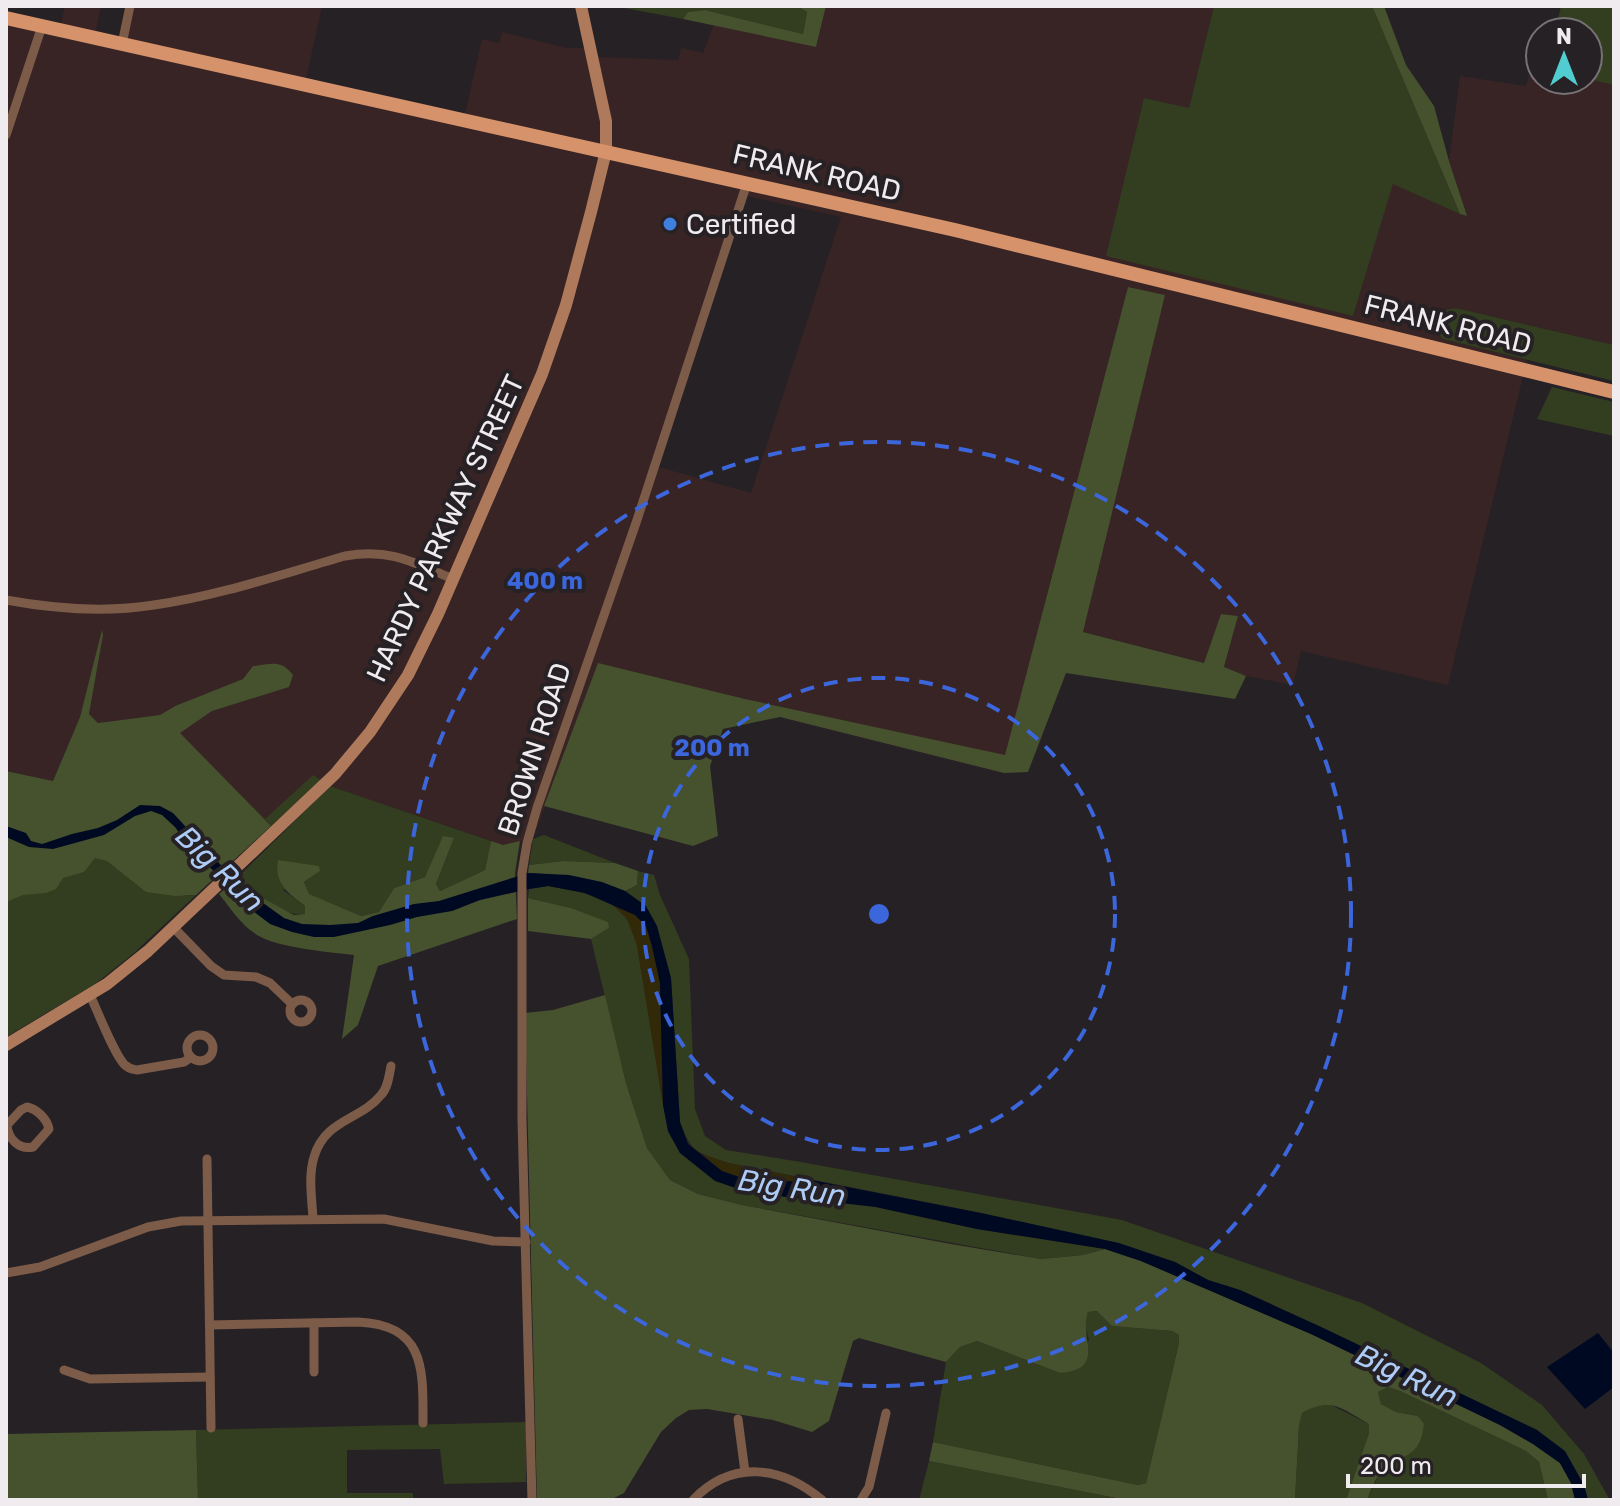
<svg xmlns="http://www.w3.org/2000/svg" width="1620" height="1506" viewBox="0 0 1620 1506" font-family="Rubik,sans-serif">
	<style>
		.industrial { fill: #382424; fill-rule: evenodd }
		.green { fill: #333d1f }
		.forest { fill: #46512d }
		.sand { fill: #322908 }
		.water { fill: #000922 }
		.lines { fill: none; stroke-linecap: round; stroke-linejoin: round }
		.street { stroke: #7c5b48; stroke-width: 9 }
		.secondary { stroke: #af7a5b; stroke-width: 12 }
		.primary { stroke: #d6926a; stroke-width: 14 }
		.ring { fill: none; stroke: #3c66db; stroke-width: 4; stroke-dasharray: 14 10 }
		.shop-dot { fill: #3f7fe0; stroke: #262125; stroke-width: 3 }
		.labels { text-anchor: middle; stroke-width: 8; stroke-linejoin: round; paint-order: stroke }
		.street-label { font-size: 28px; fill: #efebee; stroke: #262125 }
		.poi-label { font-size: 28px; fill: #efebee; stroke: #262125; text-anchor: start }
		.water-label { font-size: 30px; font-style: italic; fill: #accbf6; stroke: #262125 }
		.centre { fill: #3c66db; stroke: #262125; stroke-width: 4 }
		.ring-label { font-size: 24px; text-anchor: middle; font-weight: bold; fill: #3c66db; stroke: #262125; stroke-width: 8; stroke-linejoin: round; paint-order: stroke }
	</style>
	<rect width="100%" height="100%" fill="#262125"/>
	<!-- industrial -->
	<path class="industrial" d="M65 6H101L95 34 121 40 129 6H322L305 84 464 118 482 39 499 43 502 32 567 48H594L598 57 678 60 681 48 703 53 714 25 816 47 826 6H1214L1189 109 1145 98 1353 316 1393 183 1466 216 1449 161 1460 76 1526 86 1532 66 1540 67V80L1588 79 1614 85V345L1456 308 1443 339 1527 360 1448 685 1301 651 1293 685 1246 676 1224 668 1238 616 1221 614 1205 663 1083 632 1164 296 1128 287 1005 756 745 699 598 664 533 839 503 845 330 786 265 819 179 733 212 711 289 687 243 679 175 706 160 715 98 723 89 714 103 633 80 717 53 781 6 771V17L60 28ZM747 196 841 217 751 493 659 467Z"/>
	<!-- green -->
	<g class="green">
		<polygon points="613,6 797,6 807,12 803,34 705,10 688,12 683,19"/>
		<polygon points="1214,6 1372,6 1460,214 1393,184 1353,316 1106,256 1144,98 1189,108"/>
		<polygon points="1561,6 1614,6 1614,85 1588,79 1588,32 1555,32"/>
		<path d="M1456 308 1614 345V381L1443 339 1437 332C1440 316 1438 310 1456 308Z"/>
		<polygon points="1552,387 1614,402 1614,436 1537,419"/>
		<polygon points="179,733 265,819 313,775 321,780 271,826 266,820 184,896 196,895 134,953 95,984 6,1037 6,829"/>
		<path d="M330 786 491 841 485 870 440 891 436 884 454 838 425 877 394 888 379 912 361 916 309 895 304 882 320 871 283 890 305 906V914C280 917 255 893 239 876Z"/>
		<polygon points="544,835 615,863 563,861 529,865 533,839"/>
		<path d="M638 871 654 875 660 895 689 959 695 1109 705 1136 726 1150 795 1161 1122 1220 1362 1303 1481 1363 1542 1405 1584 1454 1610 1500H1588L1584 1485 1537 1430 1321 1327 1240 1290 1208 1280 1175 1262 981 1213 728 1163C697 1152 692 1154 680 1122L671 978 646 907 625 891 637 885Z"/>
		<path d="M548 886C574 891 614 895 628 921 632 929 634 937 637 945L668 1131 680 1153 875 1207 977 1229 1105 1249 1083 1255 1041 1259 742 1205 698 1194 670 1180 647 1148 626 1083 591 939 609 928 571 908 528 898 529 889Z"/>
		<polygon points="1098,1311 1112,1326 1172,1331 1179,1335 1179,1343 1146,1483 1138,1485 933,1442 946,1362 960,1347 977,1341 1060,1373 1089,1340 1084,1322 1088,1312"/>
		<polygon points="1388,1387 1400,1391 1526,1451 1539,1462 1548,1500 1367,1500 1380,1472 1415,1449 1419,1416 1396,1412 1381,1404 1378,1392"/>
		<polygon points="1329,1404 1369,1424 1369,1433 1346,1500 1295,1500 1299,1426 1302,1412 1315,1405"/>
		<polygon points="526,1422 526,1482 444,1484 440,1449 347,1450 347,1493 413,1493 413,1500 198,1500 196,1430"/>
		<polygon points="929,1461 1126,1500 919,1500"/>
	</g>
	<!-- forest -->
	<g class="forest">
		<polygon points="797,6 826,6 816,47 683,19 688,12 705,10 803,34 807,12"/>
		<polygon points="1372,6 1384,6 1406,65 1434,106 1449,161 1467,216 1460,214"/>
		<polygon points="1128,287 1165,295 1083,632 1204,663 1221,614 1238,616 1224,667 1246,676 1235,699 1066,673 1028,772 1004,773 780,717 723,729 710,766 718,836 693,846 544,806 598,663 745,699 1005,755"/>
		<path d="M102 630 103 635 89 714 98 723 160 715 175 706 243 679 253 666C271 664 281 659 293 675L289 687 212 711 180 733 271 826 196 895 175 896 146 892 107 861 95 858 84 872 63 878 56 889 46 893 23 895 6 902V771L53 781 80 717Z"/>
		<path d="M443 836 454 838 436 884 440 891 485 870 491 841 503 845 520 841 515 873 517 919 378 966 358 1025 342 1039 354 955C329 952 278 948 257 935 241 925 231 909 219 894L239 876 257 895 294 915 305 914V906C288 893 274 884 278 860L319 866 320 871 304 882 309 894 361 916 379 912 394 888 425 877Z"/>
		<path d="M563 861 615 863 638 871 637 885 625 891C593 878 563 875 528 873L529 865Z"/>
		<polygon points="528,898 571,908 608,922 609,928 591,939 528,931"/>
		<path d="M605 995 626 1083 647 1148 670 1180 698 1194 742 1205 951 1244 1041 1259 1083 1255 1105 1249 1141 1261 1311 1334 1500 1425 1533 1444 1560 1463 1571 1483 1575 1500H1548L1539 1462 1526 1451 1400 1391 1388 1387 1378 1392 1381 1404 1396 1412 1418 1416 1424 1424C1420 1459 1405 1451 1383 1471 1375 1477 1371 1491 1367 1500H1346L1369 1433V1424C1342 1409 1332 1396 1302 1413L1299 1426 1295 1500H1126L929 1461 933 1442 1138 1485 1146 1483 1179 1343V1335L1172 1331 1112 1326 1097 1311 1088 1312C1078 1337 1108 1369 1060 1373L977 1341 960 1347 946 1362 859 1338 853 1341 829 1421 812 1432 773 1420 707 1409 689 1410 676 1418 661 1432 624 1493 610 1500H537L525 1013 553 1010Z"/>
		<polygon points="196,1430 198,1500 6,1500 6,1434"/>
	</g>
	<!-- sand -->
	<g class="sand">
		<polygon points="614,906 635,915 646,926 652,946 660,983 663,1105 637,945 627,919"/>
		<path d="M702 1154 728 1163 811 1180C783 1182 747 1186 722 1171 715 1167 708 1159 702 1154Z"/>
	</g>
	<!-- water -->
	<g class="water">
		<polygon points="140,805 160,806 173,813 242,888 284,918 302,924 330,925 358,923 373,916 414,904 439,901 528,873 569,875 602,882 625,891 646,906 657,926 671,978 680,1122 688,1144 722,1171 745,1179 778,1182 811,1180 981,1213 1119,1243 1175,1262 1208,1280 1240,1290 1321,1327 1537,1430 1565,1451 1584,1485 1588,1500 1575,1500 1571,1483 1560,1463 1533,1444 1500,1425 1311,1334 1141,1261 1105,1249 977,1229 876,1207 750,1193 715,1181 680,1153 668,1131 663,1105 660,983 652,946 646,926 635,915 585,893 548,886 529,889 480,900 452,911 417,917 390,925 334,937 314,937 292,932 270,924 249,908 221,879 185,841 175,827 162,815 151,811 135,816 104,835 53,849 29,847 6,837 6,826 26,833 31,841 42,844 72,834 98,828 117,820"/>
		<polygon points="1598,1333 1614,1353 1614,1387 1585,1409 1547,1367"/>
	</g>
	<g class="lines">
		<!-- street -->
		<g class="street">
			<polyline points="122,44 130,6"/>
			<polyline points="6,135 42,26"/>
			<path d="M6 600C55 609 104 613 154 605 219 596 282 574 345 556 390 548 413 562 453 579"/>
			<polyline points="173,927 211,966 224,975 256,977 270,983 292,1004"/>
			<path d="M90 995C97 1010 115 1056 125 1065 129 1069 132 1069 137 1070L184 1062 191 1057"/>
			<circle cx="301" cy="1011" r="11"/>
			<circle cx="200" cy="1048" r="13"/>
			<path d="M27 1107C37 1109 47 1119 49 1129L33 1147C19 1150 8 1139 7 1125L21 1110Z"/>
			<polyline points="207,1159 211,1428"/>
			<path d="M313 1219C312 1199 308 1176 314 1157 325 1119 361 1120 381 1095 388 1088 389 1076 391 1066"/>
			<polyline points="6,1273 40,1267 148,1227 181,1221 384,1219 493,1241 526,1242"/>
			<polyline points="314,1323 314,1372"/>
			<path d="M210 1325 358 1322C426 1325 423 1370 423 1423"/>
			<polyline points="64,1370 90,1379 210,1377"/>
			<polyline points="738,1419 745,1472"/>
			<polyline points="532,1500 522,1120 522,873 527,843 537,808 637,520 747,183"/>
			<path d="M693 1500C732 1459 782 1466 822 1500"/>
			<polyline points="861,1500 869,1487 886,1413"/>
		</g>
		<!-- secondary -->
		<polyline class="secondary" points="6,1045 107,984 148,951 335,774 370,732 408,675 438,614 542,374 566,305 591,212 606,151 606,121 581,6"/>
		<!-- primary -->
		<polyline class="primary" points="6,18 955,230 1614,392"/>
	</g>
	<!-- distance rings -->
	<g class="ring">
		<circle cx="879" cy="914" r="236"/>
		<circle cx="879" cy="914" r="472"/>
	</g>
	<!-- markers -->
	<circle class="shop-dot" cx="670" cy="224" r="8"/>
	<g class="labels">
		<!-- street labels -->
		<g class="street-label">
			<text transform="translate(817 172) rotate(13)" y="10">FRANK ROAD</text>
			<text transform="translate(1448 324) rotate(14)" y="10">FRANK ROAD</text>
			<text transform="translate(445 528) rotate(-65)" y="10">HARDY PARKWAY STREET</text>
			<text transform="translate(534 749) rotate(-72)" y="10">BROWN ROAD</text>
		</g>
		<!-- poi labels -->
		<g class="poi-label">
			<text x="686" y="234">Certified</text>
		</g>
		<!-- water labels -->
		<g class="water-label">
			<text transform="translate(220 869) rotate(44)" y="10">Big Run</text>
			<text transform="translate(792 1188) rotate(9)" y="10">Big Run</text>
			<text transform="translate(1407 1376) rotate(25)" y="10">Big Run</text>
		</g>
	</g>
	<circle cx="879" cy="914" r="12" class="centre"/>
	<g class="ring-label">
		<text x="545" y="589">400 m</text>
		<text x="712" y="756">200 m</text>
	</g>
	<!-- border -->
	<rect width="1620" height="1506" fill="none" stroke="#efebee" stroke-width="16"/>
	<!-- north arrow -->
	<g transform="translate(1564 56)"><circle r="38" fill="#262125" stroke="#767275" stroke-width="2"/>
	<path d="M0-6L14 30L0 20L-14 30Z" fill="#51ccd1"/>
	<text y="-12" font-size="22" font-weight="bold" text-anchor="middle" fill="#efebee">N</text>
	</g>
	<!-- scale -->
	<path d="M1348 1474v12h236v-12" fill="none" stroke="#efebee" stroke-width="4"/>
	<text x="1360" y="1474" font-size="24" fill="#efebee" stroke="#262125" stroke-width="6" paint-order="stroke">200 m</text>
</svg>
